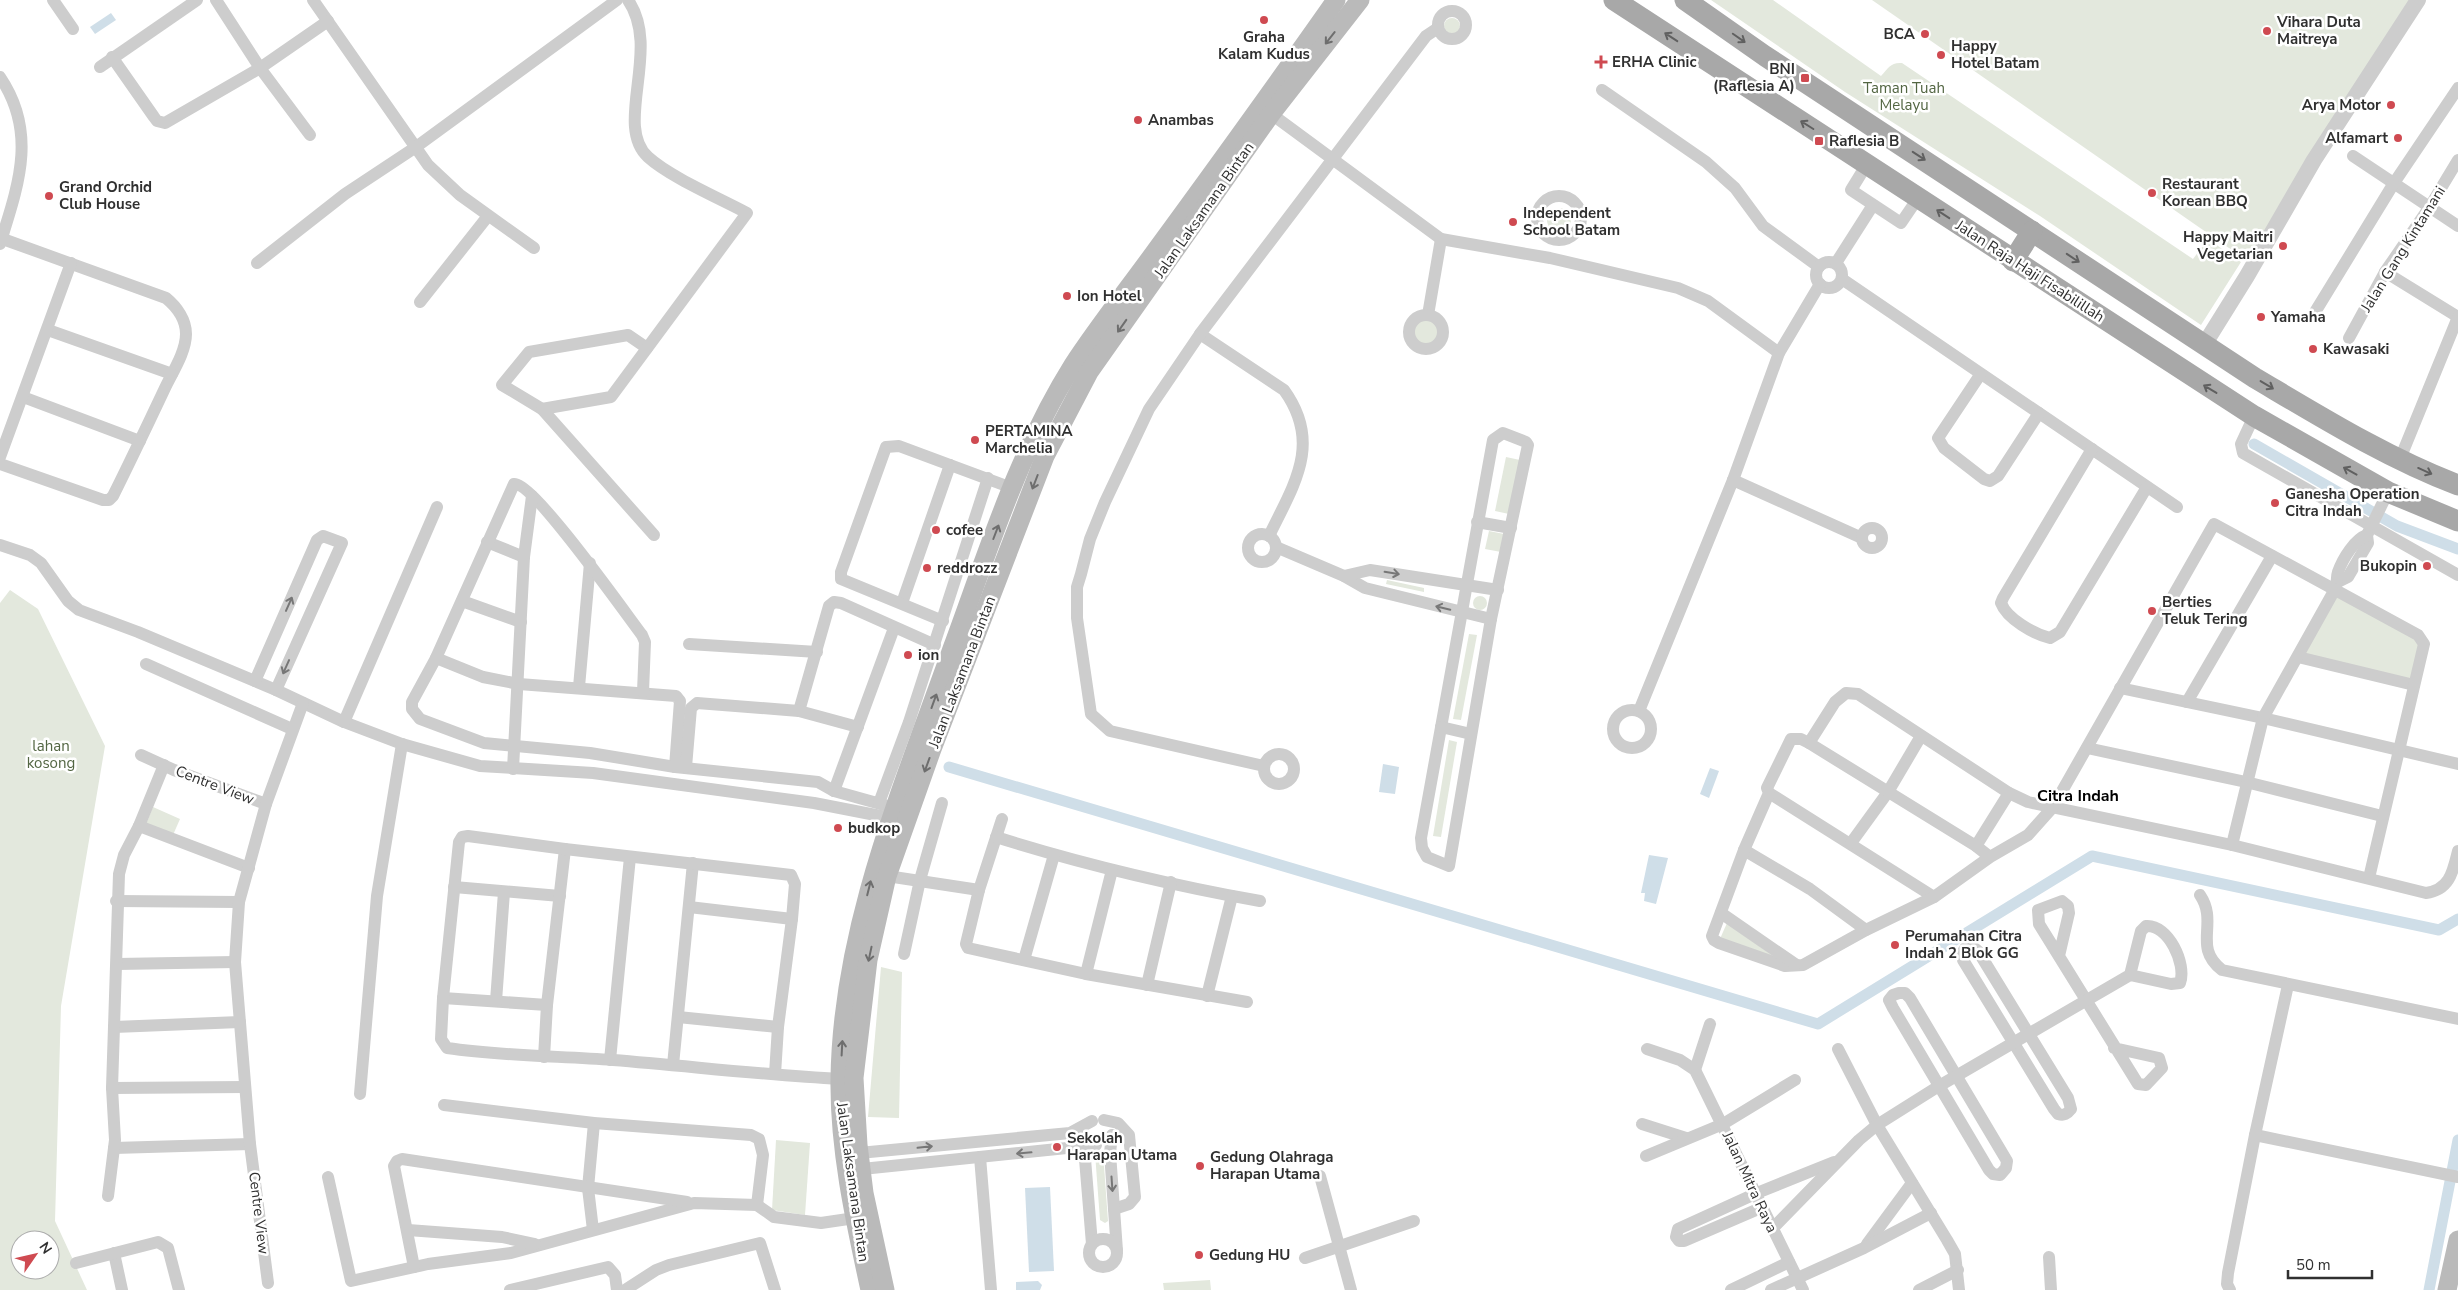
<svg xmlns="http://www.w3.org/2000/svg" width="2458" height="1290" viewBox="0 0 2458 1290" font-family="'Nunito Sans',sans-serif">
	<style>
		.green { fill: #e3e8dd; fill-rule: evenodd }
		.water { fill: #cfdee8 }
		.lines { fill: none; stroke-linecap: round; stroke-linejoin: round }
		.canal { stroke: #cfdee8; stroke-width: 11 }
		.minor { stroke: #cdcdcd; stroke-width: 12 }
		.tertiary { stroke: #cdcdcd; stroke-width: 16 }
		.secondary { stroke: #bababa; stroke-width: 19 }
		.primary { stroke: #a8a8a8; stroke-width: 21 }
		.oneway { stroke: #606060 }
		.oneway2 { stroke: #6e6e6e }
		.oneway3 { stroke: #777 }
		.poi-dot { fill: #cf4a51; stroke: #fff; stroke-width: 2 }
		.labels { text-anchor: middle; stroke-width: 5; stroke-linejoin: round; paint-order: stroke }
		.poi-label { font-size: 15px; font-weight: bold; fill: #303030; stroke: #fff; text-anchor: start }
		.park-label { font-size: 15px; fill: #536643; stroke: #fff }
		.street-label { font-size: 15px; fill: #303030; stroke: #fff }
		.neighbourhood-label { font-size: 16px; font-weight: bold; fill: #000; stroke: #fff }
	</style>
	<rect width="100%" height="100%" fill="#fff"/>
	<!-- green -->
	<g class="green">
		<path d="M1711 0H1773L1881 76C1888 68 1891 62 1902 63L2193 259 2208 239 2241 262 2201 325 2040 216 1845 92Z"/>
		<polygon points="1872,0 2418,0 2252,264"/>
		<circle cx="1452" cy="26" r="8"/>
		<circle cx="1559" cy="220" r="12"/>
		<circle cx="1426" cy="332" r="12"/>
		<polygon points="1506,457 1520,460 1509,514 1495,511"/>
		<polygon points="1489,531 1504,534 1501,552 1485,549"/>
		<polygon points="1387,580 1424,588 1424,592 1386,584"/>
		<polygon points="2333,588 2423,644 2414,684 2296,654"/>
		<path d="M10 590 38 609 105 746 61 1006 55 1221 87 1290H0V603ZM20 1240H50V1270H20Z"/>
		<circle cx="1480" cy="603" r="7"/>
		<polygon points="1469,634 1477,635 1461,720 1453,719"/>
		<polygon points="1449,740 1457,742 1441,837 1433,836"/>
		<polygon points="153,807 180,819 173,835 146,824"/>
		<polygon points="1727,923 1784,964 1719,941"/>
		<polygon points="881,967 902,972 899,1118 868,1117"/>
		<polygon points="776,1140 810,1143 805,1215 772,1210"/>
		<polygon points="1098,1151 1103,1152 1108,1221 1105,1223 1100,1220 1095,1153"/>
		<polygon points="1210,1280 1211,1290 1164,1290 1163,1283"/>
	</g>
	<!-- water -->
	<g class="water">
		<polygon points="111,13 116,20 95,34 90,27"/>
		<polygon points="1383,764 1399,767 1395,794 1379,792"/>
		<polygon points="1710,768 1719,771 1709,798 1700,794"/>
		<polygon points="1649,855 1668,858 1656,904 1644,901 1645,893 1641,893"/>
		<polygon points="1050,1187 1054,1271 1029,1272 1025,1188"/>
		<polygon points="1038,1281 1042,1285 1040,1290 1016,1290 1016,1282"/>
	</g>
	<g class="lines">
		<!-- canal -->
		<g class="canal">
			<polyline points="2254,444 2397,526 2458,549"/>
			<polyline points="949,767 1818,1024 2092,856 2439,930 2458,919"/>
			<polyline points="2429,1290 2458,1140"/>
		</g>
		<!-- minor -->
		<g class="minor">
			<polyline points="53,0 73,29"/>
			<polyline points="216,0 260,68 310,135"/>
			<polyline points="313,0 428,165 460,195 534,248"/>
			<circle cx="1452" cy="25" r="14"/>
			<polyline points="112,57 154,117 157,121 165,123 260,68 328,21"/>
			<polyline points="100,67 197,0"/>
			<path d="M0 77C38 133 18 186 0 244"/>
			<polyline points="1602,90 1706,162 1735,188 1763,226 1819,267"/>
			<polyline points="1266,110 1441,239 1550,258 1678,288 1708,301 1779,353"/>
			<polyline points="2353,156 2458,226"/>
			<polyline points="1867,164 1851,190 1901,223 1918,198"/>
			<circle cx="1559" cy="218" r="22"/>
			<path d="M0 238 166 298C177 307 186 320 186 334 186 352 172 373 165 388 148 424 131 460 113 496L109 500H103L0 464"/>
			<circle cx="1829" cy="275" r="13"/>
			<polyline points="257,263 345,194 416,147 617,0"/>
			<polyline points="1836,263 1873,205"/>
			<polyline points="2385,272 2458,317"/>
			<polyline points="1842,279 2177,507"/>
			<polyline points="420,302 488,216"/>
			<polyline points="1428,315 1441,239"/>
			<circle cx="1426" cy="332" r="17"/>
			<polyline points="2312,317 2394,183 2458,88"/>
			<polyline points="48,330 172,374"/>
			<path d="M1200 334 1284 390C1323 444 1293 486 1269 536"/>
			<polyline points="2349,338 2385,272 2429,208 2458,160"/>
			<polyline points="647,348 628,335 529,352 502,385 542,409 654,535"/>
			<polyline points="1980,375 1938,438 1944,448 1984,479 1990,481 1998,476 2039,413"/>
			<polyline points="23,397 140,441"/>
			<path d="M542 409 611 397 747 213C719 198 670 177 648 157 613 125 662 49 628 0"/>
			<polyline points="2254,416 2241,444 2243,453 2458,575"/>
			<polygon points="1503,433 1526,442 1528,445 1491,619 1449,866 1427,857 1422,848 1421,838 1493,440"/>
			<path d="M2092 449 2003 598 2001 603C2007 619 2034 634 2050 638L2060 632 2147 487"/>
			<polyline points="0,457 71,263"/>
			<polyline points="2400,459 2458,317"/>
			<polyline points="1733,480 1862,538"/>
			<polyline points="1477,522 1511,528"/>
			<circle cx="1872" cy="538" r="10"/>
			<circle cx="1262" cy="548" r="14"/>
			<polyline points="487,542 524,557"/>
			<polyline points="0,545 30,555 41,563 68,601 79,610 138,632 276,690 344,722 402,744 480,766 593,773 814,803 891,818"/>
			<polyline points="1276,547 1344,576 1365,588 1491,619"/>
			<polyline points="1344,576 1370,570 1498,590"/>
			<polyline points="2338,582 2348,577 2368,543 2367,535 2388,492"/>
			<polyline points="462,601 521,622"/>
			<polyline points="902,603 950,465"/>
			<polyline points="943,621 841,579 841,572 886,447 899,446 1012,488"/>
			<polyline points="689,644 817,652"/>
			<polyline points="2298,657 2414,685"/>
			<polyline points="436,658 483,677 519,684 676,696 680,701 675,767"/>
			<polyline points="146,664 292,729"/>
			<polyline points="255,681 317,540 323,536 342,543 276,690"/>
			<polyline points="579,687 590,563"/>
			<polyline points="2120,688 2263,718 2458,764"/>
			<path d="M643 692 645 642 642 635C626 614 533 482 514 484L436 658 412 702V709L420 719 484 743 590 753 675 767 818 782 834 791 895 808"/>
			<polyline points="2187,702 2272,556"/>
			<circle cx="1632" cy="729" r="19"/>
			<polyline points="799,711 829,606 834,602 841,603 935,645"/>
			<polyline points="1639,711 1733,480 1779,353 1820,284"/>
			<polyline points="344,722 437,507"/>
			<polyline points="1441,727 1471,734"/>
			<path d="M1809 743 1835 702 1846 693 1858 694 2009 793 2028 802 2232 845 2426 893C2450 890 2453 871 2458 851"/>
			<polyline points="2087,748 2246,782 2382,816"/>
			<circle cx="1279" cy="769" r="15"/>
			<polyline points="141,755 174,770 266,804"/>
			<polyline points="1264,766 1110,731 1091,714 1077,618 1077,587 1081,574 1090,539 1105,502 1149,409 1200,334 1426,36 1438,28"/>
			<polyline points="686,767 691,708 697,703 799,711 858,727"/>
			<polyline points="513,769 524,557 532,496"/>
			<polyline points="834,791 894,628"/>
			<polyline points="1769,793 1934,897"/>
			<polyline points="879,803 909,722 988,478"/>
			<polyline points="1002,819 979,890 966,944 968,948 1086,974 1247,1002"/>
			<polyline points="139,826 249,868"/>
			<path d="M996 837C1082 864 1171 885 1260 901"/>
			<polyline points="1851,843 1888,792 1921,736"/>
			<path d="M2232 845 2263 718 2334 591C2338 584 2336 578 2338 572 2343 558 2355 539 2367 535"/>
			<polyline points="1976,846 2009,793"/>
			<polyline points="1744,850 1810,889 1866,930"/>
			<polyline points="1990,857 1976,846 1809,743 1801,739 1791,739 1767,788 1769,793 1744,850 1712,936 1714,940 1719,943 1785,966 1803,965 1866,930 1934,897 1990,857 2028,835 2053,807 2214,524 2418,635 2424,644 2369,878"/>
			<polyline points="887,876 979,890"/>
			<polyline points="454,887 560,896"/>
			<path d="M2200 895C2219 923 2192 947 2222 970L2458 1019"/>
			<polyline points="116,901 239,902"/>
			<polyline points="689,907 792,919"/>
			<polyline points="1721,913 1795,964"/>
			<path d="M1972 946 1978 951 2068 1098 2071 1109C2067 1114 2064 1116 2058 1114L2054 1109 1963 960 1962 953 1966 947Z"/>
			<polyline points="904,954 920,880 942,803"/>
			<polyline points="2059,956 2069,913 2068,906 2062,901 2038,910 2039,924 2138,1084 2146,1085 2162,1068 2159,1058 2114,1048"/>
			<polyline points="1024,960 1054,855"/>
			<polyline points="117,964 235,962"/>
			<polyline points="1086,974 1112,870"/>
			<polyline points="1147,985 1171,882"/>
			<polygon points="1899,993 1905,993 1910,998 2007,1161 2006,1168 2000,1175 1993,1174 1989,1170 1893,1008 1889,1000 1893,995"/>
			<polyline points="1207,996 1232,896"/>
			<polyline points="443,998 547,1005"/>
			<polyline points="496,1001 504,892"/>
			<polyline points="678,1017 778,1027"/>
			<polyline points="114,1027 240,1022"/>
			<polyline points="1647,1049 1680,1060 1695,1070 1803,1290"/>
			<polyline points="1838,1049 1877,1125 1947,1240 1955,1254 1959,1290"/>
			<polyline points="544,1057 547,1005 565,849"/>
			<polyline points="610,1060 630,857"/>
			<polyline points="673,1065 693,863"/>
			<polyline points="1695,1070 1710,1024"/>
			<path d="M775 1074 778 1027 792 919 795 884 791 875 565 849 468 836 462 837 459 842 443 998 441 1039 447 1048C502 1056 558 1056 613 1060 689 1066 764 1075 840 1079"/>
			<polyline points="112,1088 245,1087"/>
			<polyline points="360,1094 377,896 402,744"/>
			<polyline points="444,1105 594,1123 751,1135 759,1139 763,1155 757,1205"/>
			<polyline points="1104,1120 1118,1123 1129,1135 1135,1197 1129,1204 1114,1209"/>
			<polyline points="1642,1124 1686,1138"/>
			<polyline points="1112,1135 1110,1153 1117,1251"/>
			<polyline points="2255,1135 2458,1177"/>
			<polyline points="1084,1147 1092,1244"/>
			<polyline points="114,1148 250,1144"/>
			<polyline points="859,1153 1070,1133 1092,1121"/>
			<polyline points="1646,1156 1723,1124 1795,1080"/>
			<polyline points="980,1157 991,1290"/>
			<polyline points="862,1169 1096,1145"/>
			<polyline points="1320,1176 1351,1290"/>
			<polyline points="328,1177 351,1281 428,1264 511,1253 694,1203 757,1205 774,1217 821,1223 855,1218"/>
			<polyline points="108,1196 115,1140 112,1088 119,874 124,855 139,826 164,765"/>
			<polyline points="1763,1207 1684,1241 1679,1241 1676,1237 1678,1229 1757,1193 1834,1162"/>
			<path d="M1772 1229 1859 1140 1877 1125 1939 1086 2130 975 2171 984 2180 983C2187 964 2168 924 2146 926L2141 931 2130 975"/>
			<polyline points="408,1230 502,1237 535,1244"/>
			<polyline points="593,1230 588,1188 594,1123"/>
			<circle cx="1103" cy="1253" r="14"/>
			<polyline points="1867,1244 1912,1183"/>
			<polyline points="114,1253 122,1290"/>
			<polyline points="2049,1257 2051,1290"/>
			<polyline points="1305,1258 1414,1221"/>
			<polyline points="76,1263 158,1242 168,1248 179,1290"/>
			<polyline points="414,1267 394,1166 397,1161 402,1159 687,1202"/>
			<polyline points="268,1283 250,1144 235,962 239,902 266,804 303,703"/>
			<polyline points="510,1290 608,1267 615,1275 617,1290"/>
			<polyline points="625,1290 656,1270 669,1265 760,1243 775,1290"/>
			<polyline points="1731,1290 1789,1262"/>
			<polyline points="1771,1290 1864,1248 1931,1213"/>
			<polyline points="1919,1290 1958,1270"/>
			<polyline points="2230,1290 2227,1284 2228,1273 2255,1135 2288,985"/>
		</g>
		<!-- tertiary -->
		<polyline class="tertiary" points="2204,345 2247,276 2314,160 2418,0"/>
		<!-- secondary -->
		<g class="secondary">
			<path d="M870 1290C855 1221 839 1149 840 1079 842 927 903 787 953 646 988 551 1019 451 1073 365 1099 325 1129 288 1157 249 1217 167 1277 84 1336 0"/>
			<polyline points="885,1290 864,1193 858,1145 854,1078 868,960 887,876 932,749 1045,456 1089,372 1271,114 1360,0"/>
			<polyline points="2447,1290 2458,1240"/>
		</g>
		<!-- primary -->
		<g class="primary">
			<polyline points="1614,0 2254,416 2388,492 2458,521"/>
			<path d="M1685 0 1765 56 2255 378C2321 417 2387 458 2458 485"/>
			<polyline points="2013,261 2032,231"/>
		</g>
	</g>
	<!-- one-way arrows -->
	<defs><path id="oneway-shaft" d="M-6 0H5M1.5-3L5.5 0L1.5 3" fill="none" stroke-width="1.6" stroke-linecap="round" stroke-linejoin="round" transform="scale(1.25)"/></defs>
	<g class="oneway">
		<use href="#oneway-shaft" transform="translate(1671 37) rotate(-147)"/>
		<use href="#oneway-shaft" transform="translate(1739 38) rotate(35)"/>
		<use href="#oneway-shaft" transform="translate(1807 125) rotate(-148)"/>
		<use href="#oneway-shaft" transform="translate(1919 156) rotate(33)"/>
		<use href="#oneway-shaft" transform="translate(1943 214) rotate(-147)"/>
		<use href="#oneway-shaft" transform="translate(2073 258) rotate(34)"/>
		<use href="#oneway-shaft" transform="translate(2267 385) rotate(31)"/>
		<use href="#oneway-shaft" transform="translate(2210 389) rotate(-149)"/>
		<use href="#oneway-shaft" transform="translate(2350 471) rotate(-151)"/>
		<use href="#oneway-shaft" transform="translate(2425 471) rotate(24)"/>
	</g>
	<g class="oneway2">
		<use href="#oneway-shaft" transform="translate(1330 38) rotate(128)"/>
		<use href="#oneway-shaft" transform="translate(1122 326) rotate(125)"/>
		<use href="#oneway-shaft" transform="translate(1035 482) rotate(111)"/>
		<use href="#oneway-shaft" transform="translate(996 532) rotate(-69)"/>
		<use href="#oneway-shaft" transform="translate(934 701) rotate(-70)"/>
		<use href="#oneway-shaft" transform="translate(927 765) rotate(110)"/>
		<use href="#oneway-shaft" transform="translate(869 888) rotate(-76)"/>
		<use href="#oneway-shaft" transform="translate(870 954) rotate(102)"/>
		<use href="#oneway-shaft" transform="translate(842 1048) rotate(-87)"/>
	</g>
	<g class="oneway3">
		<use href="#oneway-shaft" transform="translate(1392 573) rotate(9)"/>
		<use href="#oneway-shaft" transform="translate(289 604) rotate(-66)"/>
		<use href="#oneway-shaft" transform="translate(1443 608) rotate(-166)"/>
		<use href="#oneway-shaft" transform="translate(286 667) rotate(114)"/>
		<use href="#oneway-shaft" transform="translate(925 1147) rotate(-6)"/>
		<use href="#oneway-shaft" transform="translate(1024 1153) rotate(175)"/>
		<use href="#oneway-shaft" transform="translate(1112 1184) rotate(86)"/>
	</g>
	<!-- markers -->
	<g class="poi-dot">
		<circle cx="1264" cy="20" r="5"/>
		<circle cx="2267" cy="31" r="5"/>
		<circle cx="1925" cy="34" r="5"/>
		<circle cx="1941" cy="55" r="5"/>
		<path d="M1598.5 54.5h5v5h5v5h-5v5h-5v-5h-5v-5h5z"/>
		<rect x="1800" y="73" width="10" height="10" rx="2.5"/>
		<circle cx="2391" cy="105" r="5"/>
		<circle cx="1138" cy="120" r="5"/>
		<circle cx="2398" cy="138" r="5"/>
		<rect x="1814" y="136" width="10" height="10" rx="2.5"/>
		<circle cx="2152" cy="193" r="5"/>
		<circle cx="49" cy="196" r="5"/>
		<circle cx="1513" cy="222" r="5"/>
		<circle cx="2283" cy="246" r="5"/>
		<circle cx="1067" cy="296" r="5"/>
		<circle cx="2261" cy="317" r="5"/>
		<circle cx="2313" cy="349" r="5"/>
		<circle cx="975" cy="440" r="5"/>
		<circle cx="2275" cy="503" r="5"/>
		<circle cx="936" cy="530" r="5"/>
		<circle cx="2427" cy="566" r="5"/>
		<circle cx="927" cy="568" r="5"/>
		<circle cx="2152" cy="611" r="5"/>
		<circle cx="908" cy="655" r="5"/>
		<circle cx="838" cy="828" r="5"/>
		<circle cx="1895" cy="945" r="5"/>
		<circle cx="1057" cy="1147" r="5"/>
		<circle cx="1200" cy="1166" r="5"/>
		<circle cx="1199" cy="1255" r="5"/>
	</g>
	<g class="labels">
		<!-- poi labels -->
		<g class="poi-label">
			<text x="2277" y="27">Vihara Duta<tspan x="2277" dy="17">Maitreya</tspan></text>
			<text x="1915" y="39" text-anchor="end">BCA</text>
			<text x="1264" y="42" text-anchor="middle">Graha<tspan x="1264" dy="17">Kalam Kudus</tspan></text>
			<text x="1951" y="51">Happy<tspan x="1951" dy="17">Hotel Batam</tspan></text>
			<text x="1612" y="67">ERHA Clinic</text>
			<text x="1795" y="74" text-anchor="end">BNI<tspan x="1795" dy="17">(Raflesia A)</tspan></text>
			<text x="2381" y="110" text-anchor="end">Arya Motor</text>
			<text x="1148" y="125">Anambas</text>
			<text x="2388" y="143" text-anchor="end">Alfamart</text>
			<text x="1829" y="146">Raflesia B</text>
			<text x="2162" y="189">Restaurant<tspan x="2162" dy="17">Korean BBQ</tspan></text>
			<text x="59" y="192">Grand Orchid<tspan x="59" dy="17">Club House</tspan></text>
			<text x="1523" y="218">Independent<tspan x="1523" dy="17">School Batam</tspan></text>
			<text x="2273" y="242" text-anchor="end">Happy Maitri<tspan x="2273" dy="17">Vegetarian</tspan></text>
			<text x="1077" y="301">Ion Hotel</text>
			<text x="2271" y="322">Yamaha</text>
			<text x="2323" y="354">Kawasaki</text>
			<text x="985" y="436">PERTAMINA<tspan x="985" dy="17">Marchelia</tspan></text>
			<text x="2285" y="499">Ganesha Operation<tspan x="2285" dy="17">Citra Indah</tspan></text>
			<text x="946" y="535">cofee</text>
			<text x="2417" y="571" text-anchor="end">Bukopin</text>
			<text x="937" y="573">reddrozz</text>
			<text x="2162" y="607">Berties<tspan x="2162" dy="17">Teluk Tering</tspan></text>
			<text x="918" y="660">ion</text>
			<text x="848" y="833">budkop</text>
			<text x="1905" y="941">Perumahan Citra<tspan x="1905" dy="17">Indah 2 Blok GG</tspan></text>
			<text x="1067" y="1143">Sekolah<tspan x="1067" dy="17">Harapan Utama</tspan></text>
			<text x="1210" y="1162">Gedung Olahraga<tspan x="1210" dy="17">Harapan Utama</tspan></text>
			<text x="1209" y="1260">Gedung HU</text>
		</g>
		<!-- park labels -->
		<g class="park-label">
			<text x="1904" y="93">Taman Tuah<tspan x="1904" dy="17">Melayu</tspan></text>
			<text x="51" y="751">lahan<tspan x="51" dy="17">kosong</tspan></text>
		</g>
		<!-- street labels -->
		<g class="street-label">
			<text transform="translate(1204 210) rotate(-55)" y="5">Jalan Laksamana Bintan</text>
			<text transform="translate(2403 249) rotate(-58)" y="5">Jalan Gang Kintamani</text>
			<text transform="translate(2030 271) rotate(33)" y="5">Jalan Raja Haji Fisabilillah</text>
			<text transform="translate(962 672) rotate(-69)" y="5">Jalan Laksamana Bintan</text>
			<text transform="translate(215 785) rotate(21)" y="5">Centre View</text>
			<text transform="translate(853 1182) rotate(82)" y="5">Jalan Laksamana Bintan</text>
			<text transform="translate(1750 1182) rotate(65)" y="5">Jalan Mitra Raya</text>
			<text transform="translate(259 1213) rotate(83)" y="5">Centre View</text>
		</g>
		<!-- neighbourhood labels -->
		<g class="neighbourhood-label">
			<text x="2078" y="801">Citra Indah</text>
		</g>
	</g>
	<!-- north arrow -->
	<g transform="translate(35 1255) rotate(56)"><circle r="24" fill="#ffffff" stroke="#acacac"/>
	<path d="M0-4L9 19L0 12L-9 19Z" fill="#cf4a51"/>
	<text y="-8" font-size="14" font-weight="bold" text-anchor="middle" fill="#303030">N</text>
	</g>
	<!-- scale -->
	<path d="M2288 1270v8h84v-8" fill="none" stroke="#303030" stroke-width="2.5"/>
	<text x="2296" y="1270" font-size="15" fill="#303030" stroke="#ffffff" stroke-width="4" paint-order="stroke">50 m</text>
</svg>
